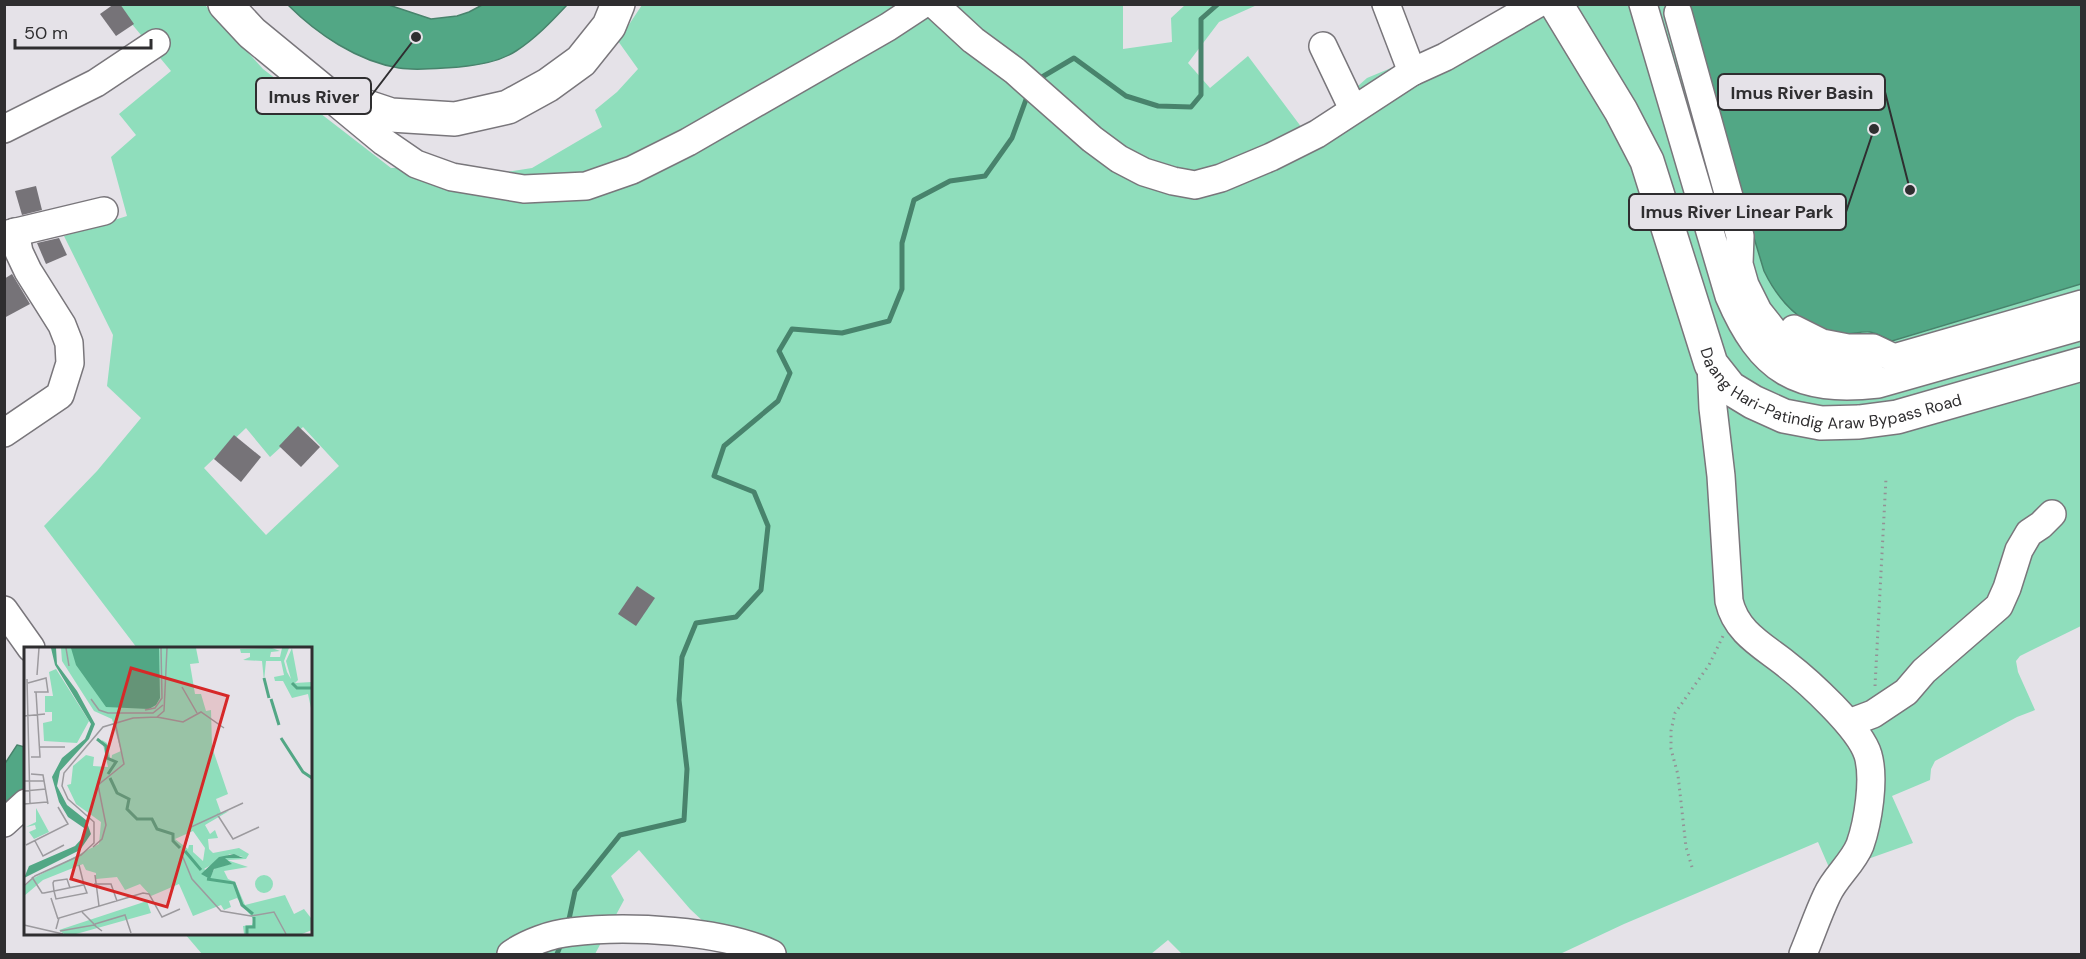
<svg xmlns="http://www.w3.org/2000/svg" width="2086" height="959" viewBox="0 0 2086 959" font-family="'DM Sans',sans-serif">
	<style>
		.green { fill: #8fdebc; fill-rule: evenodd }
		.water { fill: #52a785; stroke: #48836c; stroke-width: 1.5 }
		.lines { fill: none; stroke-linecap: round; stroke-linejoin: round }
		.stream { stroke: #48836c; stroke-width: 5 }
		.building { fill: #767378 }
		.minor-casing { stroke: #79767b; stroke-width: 30 }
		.major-casing { stroke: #79767b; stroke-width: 36 }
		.path { stroke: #939195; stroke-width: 3; stroke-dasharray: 1.5 4.5; stroke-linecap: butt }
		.minor { stroke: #fff; stroke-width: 27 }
		.major { stroke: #fff; stroke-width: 33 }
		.labels { text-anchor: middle; stroke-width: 6; stroke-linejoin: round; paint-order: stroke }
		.street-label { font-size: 16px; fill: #2f2e30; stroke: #e5e2e8 }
		.inset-river { fill: none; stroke: #52a785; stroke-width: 3 }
		.inset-road { fill: none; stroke: #9c9a9e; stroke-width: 1.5 }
		.view { fill: #d62828; fill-opacity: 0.15; stroke: #d62828; stroke-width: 3 }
		.inset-edge { fill: none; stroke: #2f2e30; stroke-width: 3 }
		.leader { fill: none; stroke: #2f2e30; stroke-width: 2 }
		.callout-dot { fill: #2f2e30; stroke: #e5e2e8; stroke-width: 2 }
		.callout { fill: #e5e2e8; stroke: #2f2e30; stroke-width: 2 }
		.callout-label { font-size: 18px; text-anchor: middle; font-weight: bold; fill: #2f2e30 }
	</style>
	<rect width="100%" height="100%" fill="#e5e2e8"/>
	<!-- green -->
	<path class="green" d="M116 5H205L263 69 391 168 465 164 493 174 532 168 602 127 595 110 617 92 638 69 618 41 642 5H1123V49L1172 42 1171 18 1185 5H1257L1219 22 1188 63 1210 88 1248 56 1302 128 1340 102 1367 78 1432 51 1516 5H2081V626L2020 656 2016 661 2018 672 2035 710 2017 717 1935 761 1931 769 1930 780 1892 796 1913 843 1831 872 1818 842 1624 924 1560 954H1182L1168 940 1151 954H738L690 909 639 850 611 876 624 900 595 954H202L185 934H310V648H137L44 526 97 471 141 418 107 386 113 335 64 236 127 216 111 157 136 135 119 114 171 71ZM303 427 339 466 266 535 204 468 246 428 270 457Z"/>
	<!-- water -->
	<g class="water">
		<path d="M288 5H389L431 19 457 16 469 12 482 5H567C552 21 535 39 516 51 499 62 478 65 459 67 439 68 418 71 399 68 357 61 317 34 288 5Z"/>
		<path d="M1684 5H2081V284L1892 341C1885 338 1877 333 1870 332 1860 331 1851 335 1841 334 1804 328 1780 304 1764 271Z"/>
		<polygon points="17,745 25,747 25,796 4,817 4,765"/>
	</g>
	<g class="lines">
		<!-- stream -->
		<g class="stream">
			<polyline points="1037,80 1074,58 1126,96 1158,106 1191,107 1201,95 1201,19 1218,4"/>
			<polyline points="568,924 575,891 620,835 684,820 687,769 679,700 682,657 696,623 736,617 761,590 768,526 754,492 714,476 724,446 778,401 790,373 779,351 792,329 842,333 889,321 902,289 902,243 914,200 950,181 985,176 1012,138 1028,94"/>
			<polyline points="557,954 561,944"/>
		</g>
	</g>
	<!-- building -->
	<g class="building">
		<polygon points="114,4 120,4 134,24 116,36 100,14"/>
		<polygon points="36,186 42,210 22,215 15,191"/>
		<polygon points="59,238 67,255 46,264 37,243"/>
		<polygon points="12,274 30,304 4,318 4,279"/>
		<polygon points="298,426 320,447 301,467 279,446"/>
		<polygon points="234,435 261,457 241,482 214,459"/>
		<polygon points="637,586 655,598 636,626 618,614"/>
	</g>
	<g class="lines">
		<defs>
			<g id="minor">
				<polyline points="934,4 973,40 1015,71 1092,139 1119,159 1144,172 1173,181 1195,185 1221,178 1271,157 1317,134 1412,72 1445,57 1537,4"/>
				<polyline points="1386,4 1412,72"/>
				<path d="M1643 4 1729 296C1761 371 1797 393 1878 384L2082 326"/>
				<polyline points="1678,13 1740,236 1739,264 1745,285 1758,311 1773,330 1792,349 1811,358 1828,364 1863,370 1879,381"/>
				<polyline points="1323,46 1353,109"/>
				<polyline points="332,99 384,142 416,164 452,177 524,189 586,186 632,170 688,142 888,27 923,4"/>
				<polyline points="4,129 96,83 156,43"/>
				<polyline points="4,235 104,211"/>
				<polyline points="1794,329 1822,343 1848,348 1873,348 1894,358 2082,304"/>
				<path d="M1711 364 1713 408 1721 476 1729 601C1736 632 1762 645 1786 664 1808 681 1860 728 1868 755 1875 779 1868 822 1860 845 1853 863 1835 877 1827 895 1818 914 1811 935 1803 954"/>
				<polyline points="4,433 60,395 70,363 69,343 62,325 28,271 19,252 15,232"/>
				<polyline points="4,610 31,648"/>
				<polyline points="1849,723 1873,714 1906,692 1924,671 1999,606 2007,588 2019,550 2029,533 2041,525 2052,514"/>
				<polyline points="4,823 26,803"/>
				<path d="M511 954C527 943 551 934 571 932 627 925 722 930 772 954"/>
			</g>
			<g id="major">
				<polyline points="225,4 252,33 325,93 391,115 455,119 508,107 548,85 581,61 609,26 618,4"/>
				<path id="s1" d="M1556 4 1621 111 1647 161 1711 364 1730 388 1753 402 1784 416 1821 423 1859 422 1897 417 2082 364"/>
			</g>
		</defs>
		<!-- minor casing -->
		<use href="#minor" class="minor-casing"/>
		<!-- major casing -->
		<use href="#major" class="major-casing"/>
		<!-- path -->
		<g class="path">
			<polyline points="1875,686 1886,478"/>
			<polyline points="1692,867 1686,847 1678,775 1671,749 1671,731 1675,713 1709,665 1723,636"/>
		</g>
		<!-- minor -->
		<use href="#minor" class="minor"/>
		<!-- major -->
		<use href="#major" class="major"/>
	</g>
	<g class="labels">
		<!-- street labels -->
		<g class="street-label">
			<text dy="6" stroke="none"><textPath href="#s1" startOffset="522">Daang Hari-Patindig Araw Bypass Road</textPath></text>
		</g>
	</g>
	<!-- overview -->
	<g transform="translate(24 647)">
		<rect width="288" height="288" fill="#e5e2e8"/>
		<path d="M37 1H172L175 16 166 17 171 47H177L182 64 187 63 188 100 204 147 192 152 197 166 205 164 181 178 186 187 191 183 194 191 184 192 185 202 189 206 215 201 225 207 222 212 203 213 224 220 200 224 204 232 211 235 221 258 261 248 270 267 280 262 287 271 288 283 278 287H220L219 279 228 278 230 273 213 251 205 254 207 260 200 263 197 258 169 269 155 237 127 249 116 237 101 243 93 230 72 232V226L62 223 59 217 19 233 0 249V240L8 232 75 197 77 175 52 157 43 138 47 137 49 119 62 108 70 110 69 119 84 120 78 93 83 96 87 114 88 108 97 104 88 72 70 64 38 14ZM169 184 181 201 179 214 169 205V198H165L164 202 151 192ZM206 207 219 210 200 211 207 217 191 221 188 226 180 222ZM248 1 256 4 247 5 246 10H256L258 1H265L260 14 263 25 267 32 262 14 268 1 274 33 271 36 288 35V66L284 47 268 51 259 34H251L250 30 260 28 257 14H242L240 34 238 14 219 13 226 10V6H217L216 2ZM32 22 65 74 53 96 20 94 19 76 28 74V65H21V49H29L25 25ZM12 161 25 185 10 192 5 185 12 182 11 178 2 180 12 175ZM231 237a9 9 0 1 1 18 0a9 9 0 1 1-18 0ZM123 254 127 266 52 287H40L35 283Z" fill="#8fdebc" fill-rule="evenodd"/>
		<path d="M27 1H32L33 17 53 44 71 77 65 92 36 124 33 139 43 158 62 173 67 187 56 203 0 231 5 219 51 199 61 188 60 181 44 170 35 155 28 130 38 111 61 92 67 77 31 18ZM47 1H135L136 51 132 58 125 62 82 60 52 18ZM210 207 219 211H201L208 217 190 222 186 232 177 227 195 210Z" fill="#52a785"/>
		<path class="inset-river" d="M240 31 245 51M268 36 273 41H288M247 52 255 78M257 91 279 125 288 131M73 92 82 99 83 111 92 115 84 127M86 131 93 146 105 152 103 162 113 172H128L133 182 149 187V194L156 201M161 204 177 223M183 232 210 236 218 258 229 267M223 287V280H230V270"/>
		<path class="inset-road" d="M42 1 45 19M13 28 15 1M3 32 6 157M4 36 22 31 24 45H10M158 40 173 66M67 52 75 63 84 66H129L139 58M121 63 131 61 138 51 137 1M0 69 21 67M133 70 159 75 177 65 200 81M15 100H41M7 110H16L12 45M7 127 19 128 24 157M0 134H20M0 144 22 142M219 156 167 180 158 208 168 232 197 264 227 269 250 265 262 287M0 157 23 155M193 167 209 192 235 180M11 194 19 209 40 198M2 198 44 177 34 160M69 200 78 192 82 178 74 138 100 117 91 75M55 218 60 238M71 228 75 259M8 230 18 246H20L30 244 59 238H60L63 246 32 252 30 244 29 236 30 234 43 232 46 241M70 237H87L93 254M0 239 11 229 57 208 70 196V175L44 152 38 139 40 126 79 80 109 71 133 70 140 64 143 1M27 251 34 272M58 265 72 279M71 277 101 268 107 286M0 278 39 287M32 282 35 271 119 246 125 247 138 270 156 262M36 284 70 278 78 284"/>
		<path class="view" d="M107 21 204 49 143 260 47 232Z"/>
		<rect width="288" height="288" class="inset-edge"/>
	</g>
	<!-- callouts -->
	<path class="leader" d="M1910 190L1885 92M416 37L371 96M1874 129L1846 212"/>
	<g class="callout-dot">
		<circle cx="1910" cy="190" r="6"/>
		<circle cx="416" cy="37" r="6"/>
		<circle cx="1874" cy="129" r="6"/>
	</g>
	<g class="callout">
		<rect x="1718" y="74" width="167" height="36" rx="6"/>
		<rect x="256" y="78" width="115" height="36" rx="6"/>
		<rect x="1629" y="194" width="217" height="36" rx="6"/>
	</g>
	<g class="callout-label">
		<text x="1802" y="99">Imus River Basin</text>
		<text x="314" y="103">Imus River</text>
		<text x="1737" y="218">Imus River Linear Park</text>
	</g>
	<!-- border -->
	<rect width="2086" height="959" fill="none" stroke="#2f2e30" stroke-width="12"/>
	<!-- scale -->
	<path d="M15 39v9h136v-9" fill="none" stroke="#2f2e30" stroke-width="3"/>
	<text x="24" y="39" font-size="18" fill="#2f2e30" stroke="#e5e2e8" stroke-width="4.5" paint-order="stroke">50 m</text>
</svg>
